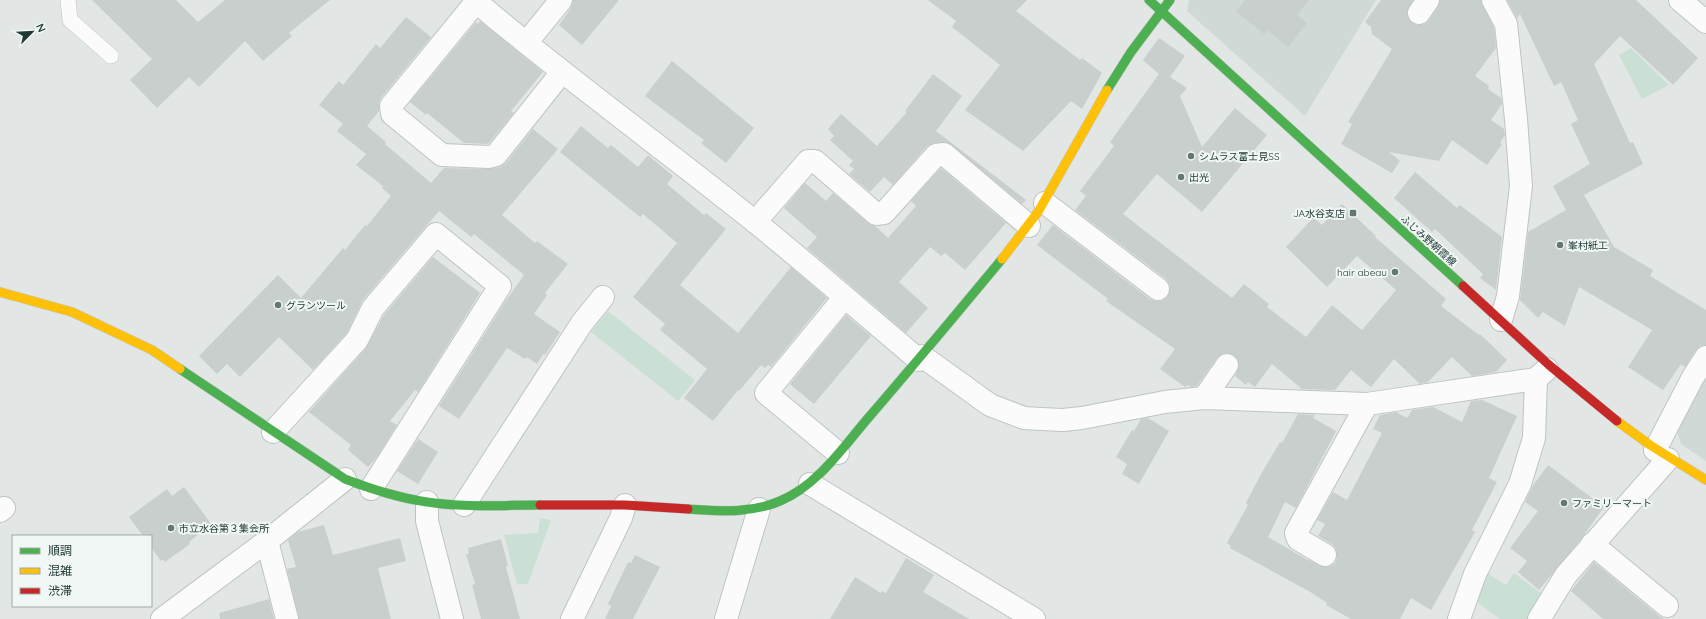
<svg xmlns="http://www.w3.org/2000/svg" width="1706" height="619" viewBox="0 0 1706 619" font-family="Quicksand,'Noto Sans JP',sans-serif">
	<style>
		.built { fill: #d0d9d6 }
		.green { fill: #cbe0d4 }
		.building { fill: #c9cfcd }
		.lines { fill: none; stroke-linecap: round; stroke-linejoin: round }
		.lane-casing { stroke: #bfc4c3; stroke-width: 16 }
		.street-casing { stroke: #bfc4c3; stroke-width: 24 }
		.fast-casing { stroke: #bec5c3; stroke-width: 10 }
		.slow-casing { stroke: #bec5c3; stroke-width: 10 }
		.jam-casing { stroke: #bec5c3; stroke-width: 10 }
		.lane { stroke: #fbfbfb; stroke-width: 15 }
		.street { stroke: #fbfbfb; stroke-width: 22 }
		.fast { stroke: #4caf50; stroke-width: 9 }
		.slow { stroke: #ffc107; stroke-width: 9 }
		.jam { stroke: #c62828; stroke-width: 9 }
		.poi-dot { fill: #657774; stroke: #f0f7f4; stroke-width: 1.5 }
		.labels { text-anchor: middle; stroke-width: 4; stroke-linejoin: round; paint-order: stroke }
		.poi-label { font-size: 10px; fill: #213a36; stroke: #f0f7f4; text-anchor: start }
		.street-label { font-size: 10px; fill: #213a36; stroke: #f0f7f4 }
	</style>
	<rect width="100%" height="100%" fill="#e2e7e6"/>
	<!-- built -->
	<g class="built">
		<polygon points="1189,0 1376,0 1305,116 1187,11"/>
		<polygon points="1706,377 1706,461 1681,444 1677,432"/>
	</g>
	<!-- green -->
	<g class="green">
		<polygon points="1631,48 1669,85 1642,99 1619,55"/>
		<polygon points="608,311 695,380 678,401 591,332"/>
		<polygon points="540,518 551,520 528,584 517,584 504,535 538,533"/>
		<polygon points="1487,573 1506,585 1514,573 1542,594 1528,619 1500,619 1476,601"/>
	</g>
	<!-- building -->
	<g class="building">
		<polygon points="92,0 176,0 198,22 225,0 330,0 289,33 292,36 263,61 245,41 199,87 189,77 157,108 130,80 152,59"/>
		<polygon points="573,0 619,0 582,45 559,25 571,8"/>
		<polygon points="928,0 1027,0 1016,11 1080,60 1082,58 1102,73 1082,109 1071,101 1023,151 965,110 1000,65 952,27 956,21"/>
		<polygon points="1245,0 1309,0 1297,15 1307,23 1288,47 1267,30 1264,34 1236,12"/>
		<polygon points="1381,0 1413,0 1407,12 1408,18 1412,23 1418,25 1425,24 1429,20 1438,7 1440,0 1481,0 1494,28 1496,48 1475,76 1489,86 1488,89 1501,98 1502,104 1491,120 1504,129 1505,135 1500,143 1502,144 1487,165 1452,140 1439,161 1389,152 1400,161 1392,173 1341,144 1352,124 1348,122 1392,49 1372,34 1371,27 1365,22"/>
		<polygon points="1507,0 1636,0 1698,58 1673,85 1620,36 1594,64 1630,143 1633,142 1643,164 1584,195 1614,247 1653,270 1650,276 1706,310 1706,345 1700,346 1696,350 1685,367 1681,364 1663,390 1628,367 1652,330 1579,287 1565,326 1543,312 1538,318 1520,300 1528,232 1566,210 1553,186 1590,164 1571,124 1578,120 1561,82 1554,86 1520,14 1517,18"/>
		<polygon points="406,17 431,37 381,98 379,103 379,111 367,126 386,142 385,144 431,183 444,168 488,169 500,167 506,163 533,129 558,149 502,215 535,243 537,241 568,264 545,293 547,295 534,314 560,332 545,355 543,354 537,364 527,357 525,359 507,348 459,419 439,406 505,302 524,275 474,234 471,237 439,211 363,300 347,333 313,370 279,337 240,377 227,364 217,374 199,356 278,275 301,298 343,248 345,250 365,225 367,226 391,196 382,188 383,186 356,165 366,154 337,131 343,124 319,105 339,81 343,85 376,44 380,48"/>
		<polygon points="480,21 543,72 511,111 514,113 488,144 464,143 427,113 426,115 410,102 476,22 478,24"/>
		<polygon points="1159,38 1185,56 1170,77 1187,88 1180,96 1202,147 1235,108 1267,135 1202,212 1157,174 1123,214 1232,298 1244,284 1269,304 1267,307 1306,337 1332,305 1362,330 1396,290 1357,256 1327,287 1286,247 1314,217 1322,225 1342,204 1376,236 1375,237 1446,299 1441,306 1479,335 1480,334 1507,360 1496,372 1472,376 1452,357 1428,382 1420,384 1394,359 1371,387 1351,370 1335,390 1302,389 1272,364 1255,387 1248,382 1246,385 1235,376 1239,366 1238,360 1234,355 1228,353 1222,354 1217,358 1197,386 1191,387 1188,385 1185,387 1160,369 1175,349 1106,301 1108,299 1037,245 1053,225 1150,299 1156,301 1162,301 1168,296 1170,290 1170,285 1166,279 1075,210 1086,196 1080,191 1114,146 1110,142 1159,74 1143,60"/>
		<polygon points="672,61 754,128 726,163 701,143 704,140 645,96"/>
		<polygon points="933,74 962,96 936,131 1026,200 1022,204 947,142 934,143 927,146 893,185 884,177 870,192 849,174 854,169 849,165 853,161 830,140 834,136 828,129 841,114 877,146 907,112 905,111"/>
		<polygon points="581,126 608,148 611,145 638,167 648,155 673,176 667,184 704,215 706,213 726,229 680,285 738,333 791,267 827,298 771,367 768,365 765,368 761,365 739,391 738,390 713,421 684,398 707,369 660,330 665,324 633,297 677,243 643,214 640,217 560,152"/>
		<polygon points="941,168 1006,223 965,270 945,253 941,256 930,247 899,282 928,308 906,333 807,248 817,237 784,208 805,183 826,201 833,193 868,223 875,226 888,238 916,206 911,201"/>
		<polygon points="1415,172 1457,208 1460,205 1502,237 1496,290 1480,278 1483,274 1435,229 1432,232 1394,198"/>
		<polygon points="433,257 480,293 418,392 415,390 390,421 397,425 377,457 368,467 348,450 351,445 309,412 366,348 384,315"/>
		<polygon points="846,315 871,336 814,404 790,384"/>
		<polygon points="1482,400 1517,416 1489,478 1497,482 1472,530 1475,532 1431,610 1411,598 1400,619 1351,619 1326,605 1327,603 1312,593 1230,548 1231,546 1227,543 1248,505 1246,503 1260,476 1280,442 1282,443 1298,414 1315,415 1313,418 1336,431 1296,508 1285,502 1268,537 1306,559 1325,567 1331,566 1336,562 1337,555 1336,549 1332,544 1318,536 1325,524 1317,520 1333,492 1347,500 1382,433 1373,429 1380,415 1396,412 1407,418 1412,410 1433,407 1462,422 1471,401"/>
		<polygon points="1148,418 1169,431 1139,484 1122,474 1127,464 1116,457 1132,430 1134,431 1141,419"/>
		<polygon points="418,439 438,452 418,484 397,471"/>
		<polygon points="1548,465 1604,507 1581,539 1539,590 1518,572 1527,561 1510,548 1538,511 1525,502 1532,487"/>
		<polygon points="184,487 211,524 189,542 190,544 165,562 163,559 161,561 151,547 151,536 143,536 129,517 167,489 172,496"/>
		<polygon points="324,525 333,555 400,538 406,561 378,568 391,619 299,619 287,569 296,567 288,540 298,532"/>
		<polygon points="501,539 508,566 506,567 520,619 481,619 472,585 475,584 466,554 469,554 468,548"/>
		<polygon points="635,555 660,567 633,619 605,619 611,606 608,604 628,562 631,563"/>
		<polygon points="906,558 934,575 923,592 969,619 830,619 855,577 881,593 882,591 886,593"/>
		<polygon points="1594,562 1659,616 1664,619 1603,619 1571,591"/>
		<polygon points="269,599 274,619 220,619 219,613"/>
	</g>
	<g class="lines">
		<defs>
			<polyline id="lane" points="68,0 70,20 111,56"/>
			<g id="street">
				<path d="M474 0C565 77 662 147 754 221 810 266 864 314 919 360"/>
				<polyline points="1493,0 1506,24 1516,119 1521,186 1508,296 1501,320"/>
				<polyline points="1680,0 1706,22"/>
				<polyline points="476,2 391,106 392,114 442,155 489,157 496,155 562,72"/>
				<polyline points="1419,13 1428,0"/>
				<polyline points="526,43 561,0"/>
				<polyline points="1045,203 1158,289"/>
				<polyline points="755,222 808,161 815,161 876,214 884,213 936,155 944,154 1029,226"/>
				<polyline points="922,356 990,405 1024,418 1041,419 1063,420 1082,418 1165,402 1204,398 1367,404 1536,379"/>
				<polyline points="1204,398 1227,365"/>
				<polyline points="273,432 357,340 373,308 436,234 500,286 371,489"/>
				<polyline points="1655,450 1693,377 1706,357"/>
				<polyline points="838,453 766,393 844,298"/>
				<polyline points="810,484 1034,619"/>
				<polyline points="427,502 427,521 452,619"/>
				<polyline points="464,505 582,323 603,297"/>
				<polyline points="0,511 4,508"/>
				<polyline points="267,541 287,619"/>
				<polyline points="1592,544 1667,606"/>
				<polyline points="1325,555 1298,539 1296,533 1367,404"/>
				<polyline points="162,619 267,541 345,479"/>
				<polyline points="572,619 621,518 625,505"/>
				<polyline points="726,619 759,509"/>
				<polyline points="1459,619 1475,574 1520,484 1534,438 1536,379 1547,369"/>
				<polyline points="1539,619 1566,575 1668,459"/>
			</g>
			<g id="fast">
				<polyline points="1149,0 1463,286"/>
				<polyline points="1107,90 1131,52 1170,0"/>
				<path d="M180 369 345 479C371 489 399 498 427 502 464 508 503 505 540 505"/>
				<path d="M688 509C720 511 750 514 780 501 818 485 843 447 869 417 914 365 958 312 1002 259"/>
			</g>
			<g id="slow">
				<polyline points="1002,259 1038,212 1107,90"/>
				<polyline points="0,292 72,312 152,350 180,369"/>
				<polyline points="1617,421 1650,445 1706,480"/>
			</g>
			<g id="jam">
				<polyline points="1463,286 1549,365 1617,421"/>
				<polyline points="540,505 625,505 688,509"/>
			</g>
		</defs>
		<!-- lane casing -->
		<use href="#lane" class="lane-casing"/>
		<!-- street casing -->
		<use href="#street" class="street-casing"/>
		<!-- fast casing -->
		<use href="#fast" class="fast-casing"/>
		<!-- slow casing -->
		<use href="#slow" class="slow-casing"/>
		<!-- jam casing -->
		<use href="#jam" class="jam-casing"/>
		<!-- lane -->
		<use href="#lane" class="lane"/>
		<!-- street -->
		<use href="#street" class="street"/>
		<!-- fast -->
		<use href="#fast" class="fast"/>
		<!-- slow -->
		<use href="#slow" class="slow"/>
		<!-- jam -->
		<use href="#jam" class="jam"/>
	</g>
	<!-- markers -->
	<g class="poi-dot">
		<circle cx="1191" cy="156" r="4"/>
		<circle cx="1181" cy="177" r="4"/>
		<rect x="1349" y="209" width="8" height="8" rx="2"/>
		<circle cx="1560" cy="245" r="4"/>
		<circle cx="1395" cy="272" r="4"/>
		<circle cx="278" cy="305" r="4"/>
		<circle cx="1564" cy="503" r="4"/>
		<circle cx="171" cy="528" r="4"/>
	</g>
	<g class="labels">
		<!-- poi labels -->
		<g class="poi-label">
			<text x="1199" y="160">シムラス富士見SS</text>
			<text x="1189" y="181">出光</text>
			<text x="1345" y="217" text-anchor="end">JA水谷支店</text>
			<text x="1568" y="249">峯村紙工</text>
			<text x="1387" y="276" text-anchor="end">hair abeau</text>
			<text x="286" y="309">グランツール</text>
			<text x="1572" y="507">ファミリーマート</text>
			<text x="179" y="532">市立水谷第３集会所</text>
		</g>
		<!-- street labels -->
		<g class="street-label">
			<text transform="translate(1429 240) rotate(42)" y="4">ふじみ野朝霞線</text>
		</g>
	</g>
	<!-- legend -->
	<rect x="12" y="535" width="140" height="72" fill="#f0f7f4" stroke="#9daba8"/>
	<rect x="20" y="548" width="20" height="6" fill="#4caf50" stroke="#9daba8"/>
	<text x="48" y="555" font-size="12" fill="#213a36">順調</text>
	<rect x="20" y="568" width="20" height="6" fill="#ffc107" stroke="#9daba8"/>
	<text x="48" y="575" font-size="12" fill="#213a36">混雑</text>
	<rect x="20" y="588" width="20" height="6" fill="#c62828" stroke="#9daba8"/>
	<text x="48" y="595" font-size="12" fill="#213a36">渋滞</text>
	<!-- north arrow -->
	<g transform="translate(32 32) rotate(66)" stroke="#f0f7f4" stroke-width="3" paint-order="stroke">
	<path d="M0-3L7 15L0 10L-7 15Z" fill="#213a36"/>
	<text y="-6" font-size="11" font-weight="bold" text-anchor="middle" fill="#213a36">N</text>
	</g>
</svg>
